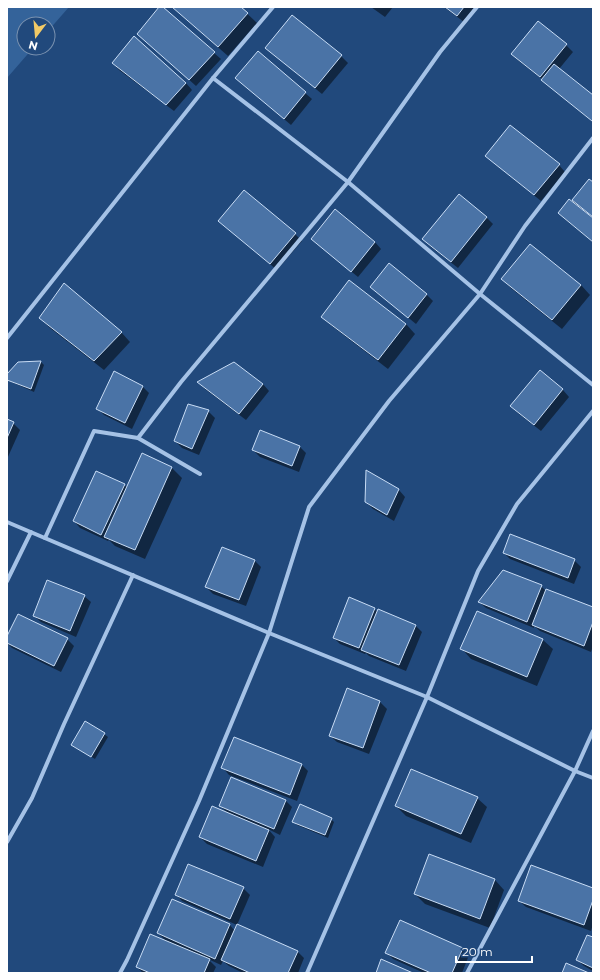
<svg xmlns="http://www.w3.org/2000/svg" width="600" height="980" viewBox="0 0 600 980" font-family="Montserrat,sans-serif">
	<style>
		.green { fill: #34639a }
		.shadow { fill: #0007 }
		.building { fill: #4a73a6; stroke: #c8dcf5 }
		.lines { fill: none; stroke-linecap: round; stroke-linejoin: round }
		.minor { stroke: #a5c2e6; stroke-width: 4 }
	</style>
	<rect width="100%" height="100%" fill="#21497c"/>
	<!-- green -->
	<polygon class="green" points="7,7 69,7 48,31 48,24 24,24 24,48 33,48 7,78"/>
	<!-- shadow -->
	<g class="shadow">
		<polygon points="160,7 214,53 221,59 196,86 145,40"/>
		<polygon points="172,7 240,7 257,23 228,56"/>
		<polygon points="371,7 393,7 385,17"/>
		<polygon points="444,7 476,7 464,22"/>
		<polygon points="292,16 341,56 348,63 322,94 273,54 266,48"/>
		<polygon points="566,45 573,52 559,69 593,96 593,122 549,86 542,79 519,61 512,54"/>
		<polygon points="258,52 312,99 291,125 236,78"/>
		<polygon points="113,63 186,83 192,90 174,111 119,70"/>
		<polygon points="486,156 559,165 565,172 541,201 493,162"/>
		<polygon points="589,180 593,183 593,242 566,220 559,213 572,202"/>
		<polygon points="244,191 295,234 302,241 277,270 226,227"/>
		<polygon points="459,196 487,218 493,224 458,268 430,246 424,239"/>
		<polygon points="312,239 375,242 381,249 358,277 319,245"/>
		<polygon points="389,264 427,295 433,301 416,324 378,293 371,287"/>
		<polygon points="502,279 581,285 590,295 562,329 512,289"/>
		<polygon points="322,317 406,324 415,334 388,369 332,326"/>
		<polygon points="40,318 121,332 130,342 104,370 50,328"/>
		<polygon points="41,362 44,365 34,392 7,380 7,375 18,363"/>
		<polygon points="540,372 563,390 569,397 541,431 518,413 512,406"/>
		<polygon points="114,373 143,387 149,393 132,429 104,415 97,408"/>
		<polygon points="199,382 263,384 269,391 246,420 205,389"/>
		<polygon points="208,411 215,418 199,455 182,448 175,441"/>
		<polygon points="7,420 13,423 20,430 7,459"/>
		<polygon points="261,431 300,447 306,453 299,472 260,457 253,450"/>
		<polygon points="143,455 172,468 182,478 145,559 115,546 109,540 108,541 80,528 74,521 124,485 128,488"/>
		<polygon points="399,490 405,497 394,521 373,509 366,502"/>
		<polygon points="504,553 574,560 581,567 574,584 510,559"/>
		<polygon points="255,561 261,567 246,606 213,594 206,587"/>
		<polygon points="541,586 546,591 593,609 593,646 591,652 540,631 534,626 534,628 486,608 479,602"/>
		<polygon points="84,596 91,602 76,637 41,622 34,616"/>
		<polygon points="374,609 378,612 415,625 422,632 406,671 369,656 366,653 365,654 340,644 334,638"/>
		<polygon points="477,612 543,640 553,649 537,686 471,659 462,649"/>
		<polygon points="7,639 67,639 74,646 61,672 12,648 7,643"/>
		<polygon points="348,690 380,702 387,709 369,754 337,742 330,736"/>
		<polygon points="104,734 108,737 95,759 76,748 73,745"/>
		<polygon points="234,738 302,765 308,771 297,801 229,775 223,768"/>
		<polygon points="477,798 487,807 471,843 406,816 396,806"/>
		<polygon points="286,801 292,807 280,835 268,829 275,837 263,867 207,844 200,837 228,813 220,806"/>
		<polygon points="331,819 334,822 328,838 297,825 294,822"/>
		<polygon points="495,880 504,890 490,928 425,904 415,894"/>
		<polygon points="243,888 250,895 237,925 182,901 176,894"/>
		<polygon points="593,889 593,924 591,931 526,907 519,901"/>
		<polygon points="229,924 235,931 297,951 304,958 298,973 243,973 229,966 223,961 221,965 208,959 216,967 213,973 143,973 137,967 168,943 158,933"/>
		<polygon points="593,938 593,971 584,966 577,960"/>
		<polygon points="463,949 469,955 462,973 424,973 393,959 387,953"/>
	</g>
	<!-- building -->
	<g class="building">
		<polygon points="159,7 163,7 215,52 189,80 137,34"/>
		<polygon points="172,7 241,7 248,13 218,47"/>
		<polygon points="445,7 464,7 457,16"/>
		<polygon points="292,15 342,55 315,88 265,48"/>
		<polygon points="538,21 567,44 540,77 511,54"/>
		<polygon points="134,36 186,83 166,105 112,63"/>
		<polygon points="258,51 306,92 284,119 235,78"/>
		<polygon points="554,64 593,95 593,120 592,121 541,80"/>
		<polygon points="510,125 560,164 534,195 485,156"/>
		<polygon points="589,179 593,182 593,217 572,200"/>
		<polygon points="244,190 296,233 270,264 218,221"/>
		<polygon points="459,194 487,217 451,262 422,239"/>
		<polygon points="569,199 593,218 593,242 558,213"/>
		<polygon points="335,209 375,242 351,272 311,239"/>
		<polygon points="530,244 581,285 552,320 501,279"/>
		<polygon points="389,263 427,294 408,318 370,287"/>
		<polygon points="349,280 406,324 378,360 321,317"/>
		<polygon points="64,283 122,332 94,361 39,318"/>
		<polygon points="41,361 31,389 7,380 7,374 18,362"/>
		<polygon points="234,362 263,384 239,414 197,382"/>
		<polygon points="540,370 563,389 534,425 510,406"/>
		<polygon points="114,371 143,386 125,423 96,409"/>
		<polygon points="188,404 209,410 192,449 174,441"/>
		<polygon points="7,419 14,422 7,438"/>
		<polygon points="260,430 300,446 292,466 252,450"/>
		<polygon points="142,453 172,467 135,550 104,537"/>
		<polygon points="366,470 399,489 387,515 365,502"/>
		<polygon points="96,471 125,484 101,535 73,521"/>
		<polygon points="510,534 575,559 568,578 503,553"/>
		<polygon points="222,547 255,560 239,600 205,587"/>
		<polygon points="503,570 542,585 527,622 478,602"/>
		<polygon points="47,580 85,595 70,631 33,616"/>
		<polygon points="546,589 593,607 593,622 584,646 532,625"/>
		<polygon points="349,597 375,608 359,648 333,638"/>
		<polygon points="378,609 416,625 399,665 361,650"/>
		<polygon points="477,611 543,639 527,677 460,649"/>
		<polygon points="18,614 68,638 54,666 7,643 7,636"/>
		<polygon points="347,688 380,701 363,748 329,736"/>
		<polygon points="85,721 105,733 91,757 71,745"/>
		<polygon points="234,737 302,764 290,795 221,768"/>
		<polygon points="411,769 478,797 461,834 395,806"/>
		<polygon points="231,777 286,800 274,829 219,806"/>
		<polygon points="300,804 332,818 325,835 292,822"/>
		<polygon points="212,806 269,830 256,861 199,837"/>
		<polygon points="429,854 495,879 480,919 414,894"/>
		<polygon points="188,864 244,887 230,919 175,895"/>
		<polygon points="531,865 593,888 593,900 584,925 518,901"/>
		<polygon points="172,899 230,924 215,959 157,933"/>
		<polygon points="400,920 463,948 452,973 431,973 385,953"/>
		<polygon points="237,924 298,951 288,973 250,973 221,960"/>
		<polygon points="150,934 210,959 204,973 150,973 136,967"/>
		<polygon points="587,935 593,937 593,968 576,960"/>
		<polygon points="381,959 413,973 376,973"/>
		<polygon points="566,963 589,973 562,973"/>
	</g>
	<g class="lines">
		<!-- minor -->
		<g class="minor">
			<polyline points="213,78 348,182 480,294 593,385"/>
			<polyline points="7,338 213,78 273,7"/>
			<polyline points="138,438 181,382 348,182 440,52 477,7"/>
			<polyline points="7,522 269,633 427,697 575,771 593,778"/>
			<polyline points="45,538 94,431 138,438 200,474"/>
			<polyline points="7,581 31,532"/>
			<polyline points="7,842 32,798 64,724 133,575"/>
			<polyline points="120,973 127,960 199,801 269,633 309,507 389,401 480,294 525,226 593,138"/>
			<polyline points="307,973 427,697 478,571 517,504 593,411"/>
			<polyline points="467,973 575,771 593,731"/>
		</g>
	</g>
	<!-- border -->
	<rect width="600" height="980" fill="none" stroke="#ffffff" stroke-width="16"/>
	<!-- north arrow -->
	<g transform="translate(36 36) rotate(196)"><circle r="19" fill="#21497c" stroke="#7a92b0"/>
	<path d="M0-3L7 15L0 10L-7 15Z" fill="#f2ca66"/>
	<text y="-6" font-size="11" font-weight="bold" text-anchor="middle" fill="#ffffff">N</text>
	</g>
	<!-- scale -->
	<path d="M456 956v6h76v-6" fill="none" stroke="#ffffff" stroke-width="2"/>
	<text x="462" y="956" font-size="12" fill="#ffffff" stroke="#21497c" stroke-width="3" paint-order="stroke">20 m</text>
</svg>
